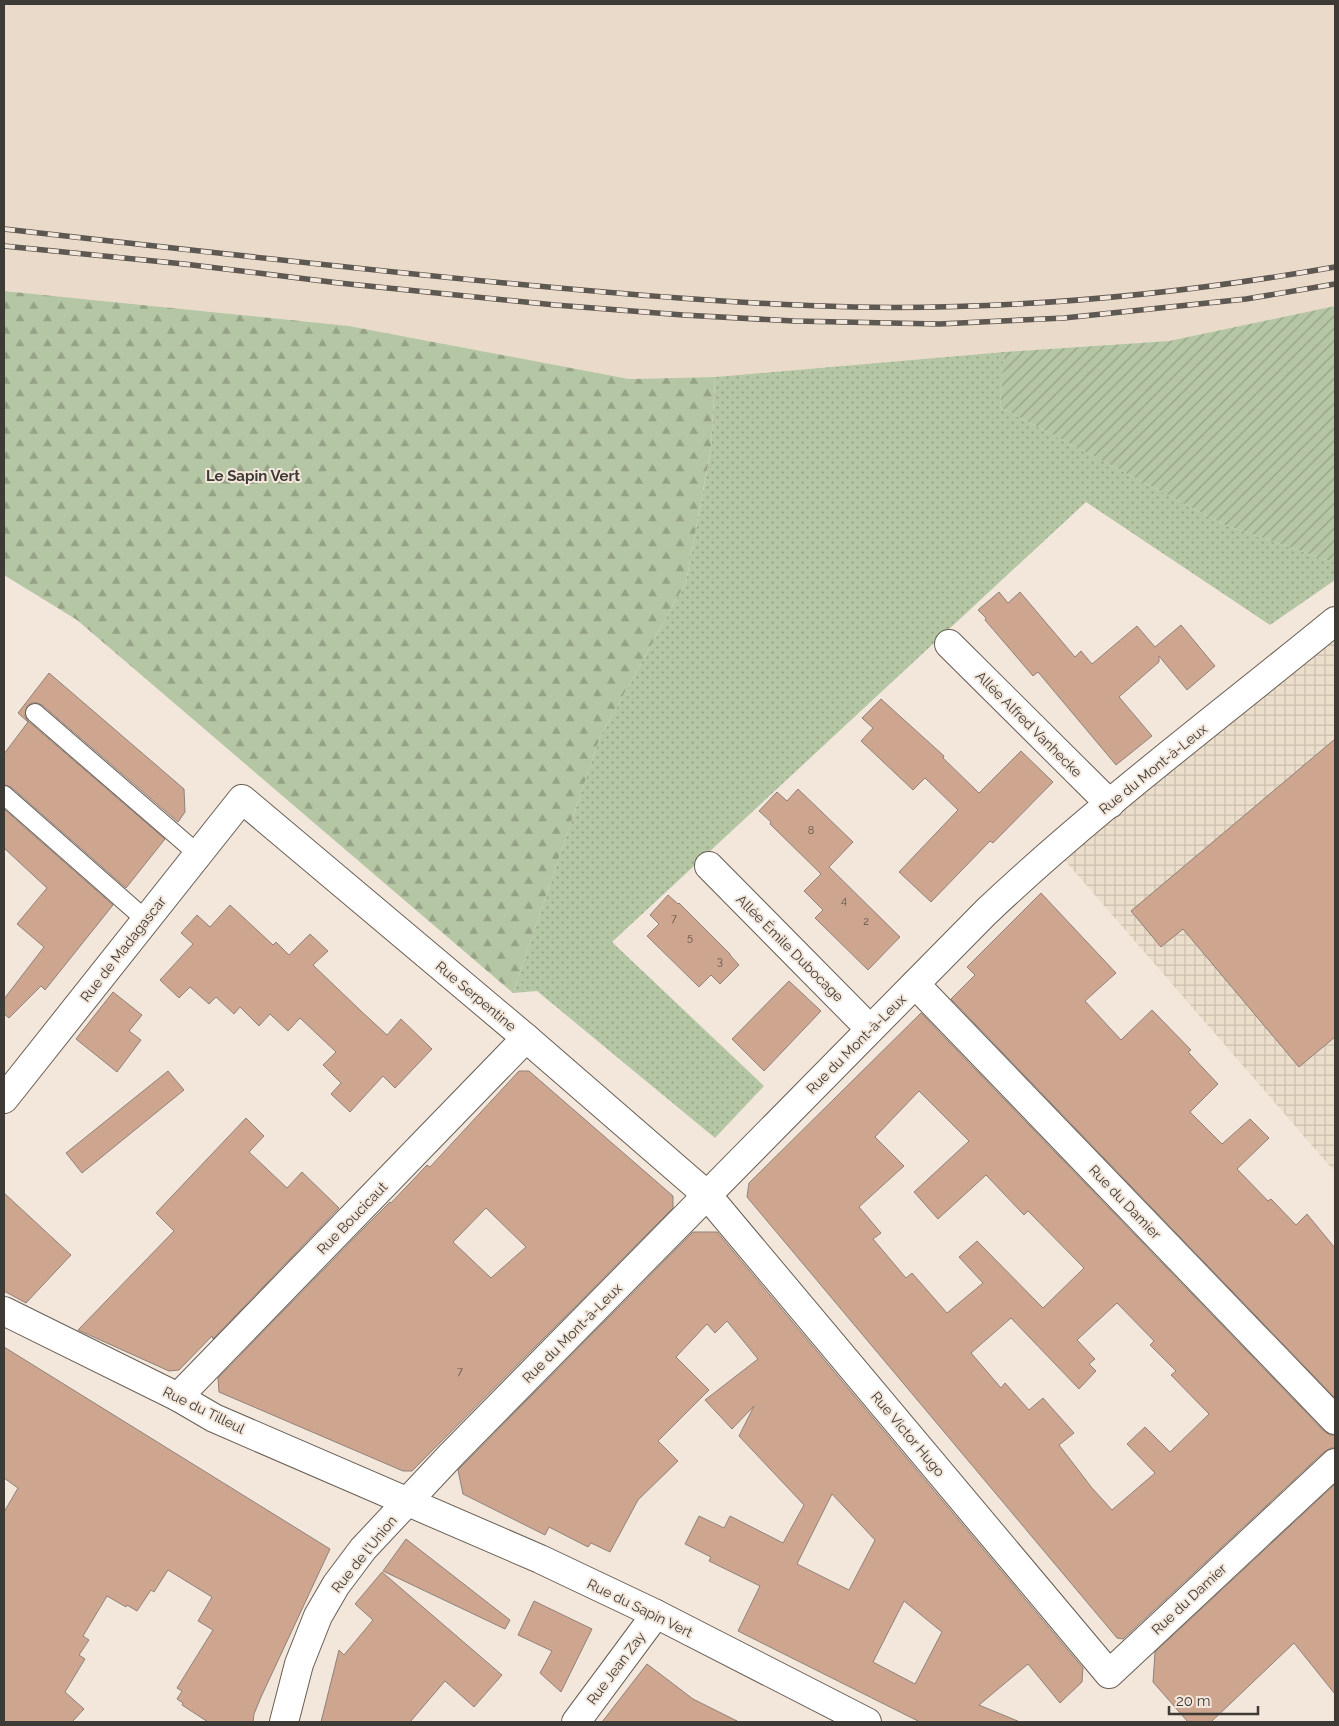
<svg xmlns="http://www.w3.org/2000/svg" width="1339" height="1726" viewBox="0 0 1339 1726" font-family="Raleway,sans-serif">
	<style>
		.industrial { fill: url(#industrial-grid) }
		.built { fill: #eadac9 }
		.grass { fill: url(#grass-dots) }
		.forest { fill: url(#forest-firs) }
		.garden { fill: url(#garden-furrows) }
		.building { fill: #cea58f; stroke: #8f827a; fill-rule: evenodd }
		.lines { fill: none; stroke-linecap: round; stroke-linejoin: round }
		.lane-casing { stroke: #685e54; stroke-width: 20 }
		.street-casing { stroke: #685e54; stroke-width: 30 }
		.secondary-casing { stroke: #685e54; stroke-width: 30 }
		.lane { stroke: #fff; stroke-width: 18 }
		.street { stroke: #fff; stroke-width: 28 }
		.secondary { stroke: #fff; stroke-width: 28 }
		.rail-casing { stroke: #5e5852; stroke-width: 5.5 }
		.rail { stroke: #f3e7dc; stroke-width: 4; stroke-dasharray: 11; stroke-linecap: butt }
		.labels { text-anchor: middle; stroke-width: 4; stroke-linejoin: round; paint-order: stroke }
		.number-label { font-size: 11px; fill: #62554c }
		.street-label { font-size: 14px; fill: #3e3a35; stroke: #f3e7dc }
		.neighbourhood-label { font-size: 15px; font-weight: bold; fill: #3e3a35; stroke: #f3e7dc }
	</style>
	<defs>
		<pattern id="industrial-grid" width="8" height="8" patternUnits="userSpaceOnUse" patternTransform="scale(1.25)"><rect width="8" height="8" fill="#ebdeca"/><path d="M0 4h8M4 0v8" fill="none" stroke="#cbbfae"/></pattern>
		<pattern id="grass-dots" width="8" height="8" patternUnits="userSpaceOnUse" patternTransform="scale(1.25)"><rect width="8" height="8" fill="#b5c6a4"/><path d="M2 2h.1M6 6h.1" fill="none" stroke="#95a286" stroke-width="1.8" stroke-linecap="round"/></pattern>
		<pattern id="forest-firs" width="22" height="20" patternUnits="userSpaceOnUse" patternTransform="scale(1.25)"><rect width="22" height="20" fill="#b5c6a4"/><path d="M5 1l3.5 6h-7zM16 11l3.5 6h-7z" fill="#95a286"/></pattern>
		<pattern id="garden-furrows" width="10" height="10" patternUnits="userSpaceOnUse" patternTransform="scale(1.25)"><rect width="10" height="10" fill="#b5c6a4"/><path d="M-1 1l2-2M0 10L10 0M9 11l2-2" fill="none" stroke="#95a286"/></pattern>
	</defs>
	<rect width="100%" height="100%" fill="#f3e7dc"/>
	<!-- industrial -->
	<polygon class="industrial" points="1335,625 1335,1172 1062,857"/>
	<!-- built -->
	<polygon class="built" points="4,4 1335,4 1335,306 1169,341 1004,352 715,377 629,379 349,326 4,291"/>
	<!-- grass -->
	<polygon class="grass" points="1004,352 1000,407 1225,525 1335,563 1335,580 1270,625 1086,502 612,942 764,1086 715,1138 537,991 513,993 600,737 686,582 711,449 715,377"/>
	<!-- forest -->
	<polygon class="forest" points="4,291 349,326 629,379 715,377 711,448 686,582 600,737 513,993 77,620 4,575"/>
	<!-- garden -->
	<polygon class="garden" points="1335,306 1335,563 1225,525 1000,407 1004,352 1169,341"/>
	<!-- building -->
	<g class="building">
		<polygon points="999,592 1008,603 1020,592 1075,657 1081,651 1092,664 1137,626 1155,647 1181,625 1215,666 1187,690 1159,656 1159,662 1119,697 1152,736 1116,765 1038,672 1033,676 985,620 986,618 978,610"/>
		<polygon points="49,673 184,789 185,812 178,822 42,705 37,703 32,703 27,706 25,716 28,721 165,839 126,888 11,787 4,785 4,754 28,722 18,713"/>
		<polygon points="881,699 944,756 943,758 979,793 1021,751 1053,782 993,843 990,841 931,902 899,872 958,810 925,778 913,790 861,741 873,728 862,718"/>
		<polygon points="1335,739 1335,1037 1299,1067 1183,929 1161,947 1131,911"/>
		<polygon points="798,789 853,842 829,867 900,937 868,970 815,918 823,910 804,891 821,874 770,824 771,822 759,811 777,792 787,801"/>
		<polygon points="4,809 113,905 45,990 41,986 9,1018 4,1014 4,999 44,947 17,924 47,888 4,848"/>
		<polygon points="1041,893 1116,973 1085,1001 1121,1040 1152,1010 1191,1050 1188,1052 1218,1084 1190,1112 1222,1144 1250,1119 1269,1138 1237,1169 1268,1201 1271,1199 1296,1225 1307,1214 1335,1248 1335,1398 951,999 975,975 967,967"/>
		<polygon points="668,895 678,904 679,903 730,954 730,955 739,965 720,984 711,975 699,987 647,936 659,924 650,915"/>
		<polygon points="230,905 273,945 276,942 289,955 310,934 328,951 313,965 361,1011 387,1035 401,1019 432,1049 395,1088 383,1076 350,1112 331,1094 341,1083 323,1065 336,1052 300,1018 288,1031 270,1014 259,1026 240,1007 234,1014 216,997 209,1004 190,987 179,998 160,980 193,944 181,933 197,915 210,927"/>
		<polygon points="789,981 821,1011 764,1071 732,1039"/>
		<polygon points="113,992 142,1015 129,1031 141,1040 117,1072 76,1039"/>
		<path d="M921 1013 1324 1431 1330 1435H1335V1448H1331L1324 1452 1123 1639 1117 1638 747 1197 749 1183ZM919 1091 969 1141 914 1192 938 1219 986 1175 1024 1215 1028 1211 1084 1268 1043 1308 977 1241 959 1257 983 1283 947 1313 912 1273 906 1278 873 1239 881 1233 859 1207 904 1166 875 1137ZM1117 1303 1154 1341 1150 1345 1176 1371 1171 1375 1209 1414 1170 1452 1145 1427 1127 1444 1155 1473 1112 1510 1092 1488 1059 1445 1074 1433 1043 1398 1029 1410 1005 1383 1001 1388 971 1353 1011 1318 1079 1389 1096 1371 1089 1364 1095 1359 1077 1340Z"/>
		<polygon points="168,1071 184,1090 82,1173 66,1153"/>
		<path d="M519 1071H529L673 1196V1208L412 1471H403L219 1392 218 1378 362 1230 390 1202 391 1203 427 1165 430 1167ZM486 1208 526 1247 491 1278 453 1242Z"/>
		<polygon points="246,1118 264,1136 249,1152 287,1188 302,1172 339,1208 213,1339 212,1336 179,1370 169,1371 78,1330 174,1231 156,1213"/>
		<polygon points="4,1193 71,1255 26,1303 4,1291"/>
		<path d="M693 1232H717L1083 1668 1082 1682 1060 1703 1028 1664 979 1705 1020 1722H920L738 1631 760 1586 709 1561 711 1557 685 1544 699 1516 724 1528 730 1516 783 1543 804 1505 739 1436 754 1406 732 1429 705 1400 758 1359 727 1321 715 1333 707 1324 676 1357 709 1390 658 1441 678 1461 638 1500 610 1552 591 1543 588 1547 549 1527 545 1535 463 1494 458 1470ZM832 1494 875 1540 849 1590 797 1564ZM904 1601 942 1632 915 1684 873 1662Z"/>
		<polygon points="4,1347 330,1549 261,1697 254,1714 253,1722 208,1722 182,1705 183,1703 177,1699 182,1691 177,1688 213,1630 198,1621 212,1597 168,1570 154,1592 151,1590 137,1611 127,1605 126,1607 107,1596 83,1636 89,1640 79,1655 85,1659 65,1692 84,1709 72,1722 4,1722 4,1512 18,1488 4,1478"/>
		<polygon points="1335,1484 1335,1694 1294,1643 1211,1722 1188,1722 1153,1682 1155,1652"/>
		<polygon points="406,1539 510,1620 505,1629 383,1571"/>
		<polygon points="382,1572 502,1675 474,1707 445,1681 410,1722 321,1722 339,1650 344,1655 373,1620 355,1604"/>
		<polygon points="534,1601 592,1629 561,1692 540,1673 552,1651 518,1635"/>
		<polygon points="647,1664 693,1699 739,1722 602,1722"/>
	</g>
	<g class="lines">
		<defs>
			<g id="lane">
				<polyline points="35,713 198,854"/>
				<polyline points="4,795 146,920"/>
			</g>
			<g id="street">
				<polyline points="949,644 1110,804"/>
				<polyline points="709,866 870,1029"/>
				<polyline points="915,984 1335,1420"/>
				<polyline points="4,1099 242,799 526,1038 707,1195 1109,1674 1335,1463"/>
				<polyline points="178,1397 526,1038"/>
				<polyline points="576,1722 656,1614"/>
			</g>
			<g id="secondary">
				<polyline points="4,1311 178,1397 214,1418 540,1559 656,1614 867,1722"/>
				<path d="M284 1722 299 1664 318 1616 336 1585 363 1549 451 1455 986 912C1096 808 1218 717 1335 621"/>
			</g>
		</defs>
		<!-- lane casing -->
		<use href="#lane" class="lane-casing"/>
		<!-- street casing -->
		<use href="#street" class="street-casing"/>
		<!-- secondary casing -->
		<use href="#secondary" class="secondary-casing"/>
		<!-- lane -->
		<use href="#lane" class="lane"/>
		<!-- street -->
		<use href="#street" class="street"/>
		<!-- secondary -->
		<use href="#secondary" class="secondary"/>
		<defs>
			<g id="rail">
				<path d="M4 229C171 248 338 267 505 283 621 294 737 304 854 307 1015 310 1176 295 1335 267"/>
				<polyline points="4,246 184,264 339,283 555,305 683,315 794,321 939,324 1064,318 1246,299 1335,284"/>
			</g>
		</defs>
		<!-- rail casing -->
		<use href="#rail" class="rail-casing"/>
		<!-- rail -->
		<use href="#rail" class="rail"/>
	</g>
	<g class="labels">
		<!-- number labels -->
		<g class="number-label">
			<text x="811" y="834">8</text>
			<text x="844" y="904">4</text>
			<text x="674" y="922">7</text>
			<text x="866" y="925">2</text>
			<text x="690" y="941">5</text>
			<text x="720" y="965">3</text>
			<text x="460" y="1375">7</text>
		</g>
		<!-- street labels -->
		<g class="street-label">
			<text transform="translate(1029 724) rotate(45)" y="5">Allée Alfred Vanhecke</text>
			<text transform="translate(1153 769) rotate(-39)" y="5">Rue du Mont-à-Leux</text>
			<text transform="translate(790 948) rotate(45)" y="5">Allée Émile Dubocage</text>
			<text transform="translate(123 949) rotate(-52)" y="5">Rue de Madagascar</text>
			<text transform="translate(476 996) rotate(40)" y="5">Rue Serpentine</text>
			<text transform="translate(856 1044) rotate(-45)" y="5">Rue du Mont-à-Leux</text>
			<text transform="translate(1125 1202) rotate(46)" y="5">Rue du Damier</text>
			<text transform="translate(352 1218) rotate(-46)" y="5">Rue Boucicaut</text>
			<text transform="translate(572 1333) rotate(-45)" y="5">Rue du Mont-à-Leux</text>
			<text transform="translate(204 1410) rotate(26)" y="5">Rue du Tilleul</text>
			<text transform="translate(908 1434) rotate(50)" y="5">Rue Victor Hugo</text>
			<text transform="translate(364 1554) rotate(-51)" y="5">Rue de l'Union</text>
			<text transform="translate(1189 1599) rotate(-43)" y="5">Rue du Damier</text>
			<text transform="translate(640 1608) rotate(26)" y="5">Rue du Sapin Vert</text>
			<text transform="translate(616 1668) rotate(-53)" y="5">Rue Jean Zay</text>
		</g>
		<!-- neighbourhood labels -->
		<g class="neighbourhood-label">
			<text x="253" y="481">Le Sapin Vert</text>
		</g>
	</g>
	<!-- border -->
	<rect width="1339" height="1726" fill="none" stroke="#3e3a35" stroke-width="10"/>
	<!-- scale -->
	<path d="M1169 1706v8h89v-8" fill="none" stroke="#3e3a35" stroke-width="2.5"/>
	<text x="1176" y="1706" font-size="15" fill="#3e3a35" stroke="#f3e7dc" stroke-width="4" paint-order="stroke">20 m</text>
</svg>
